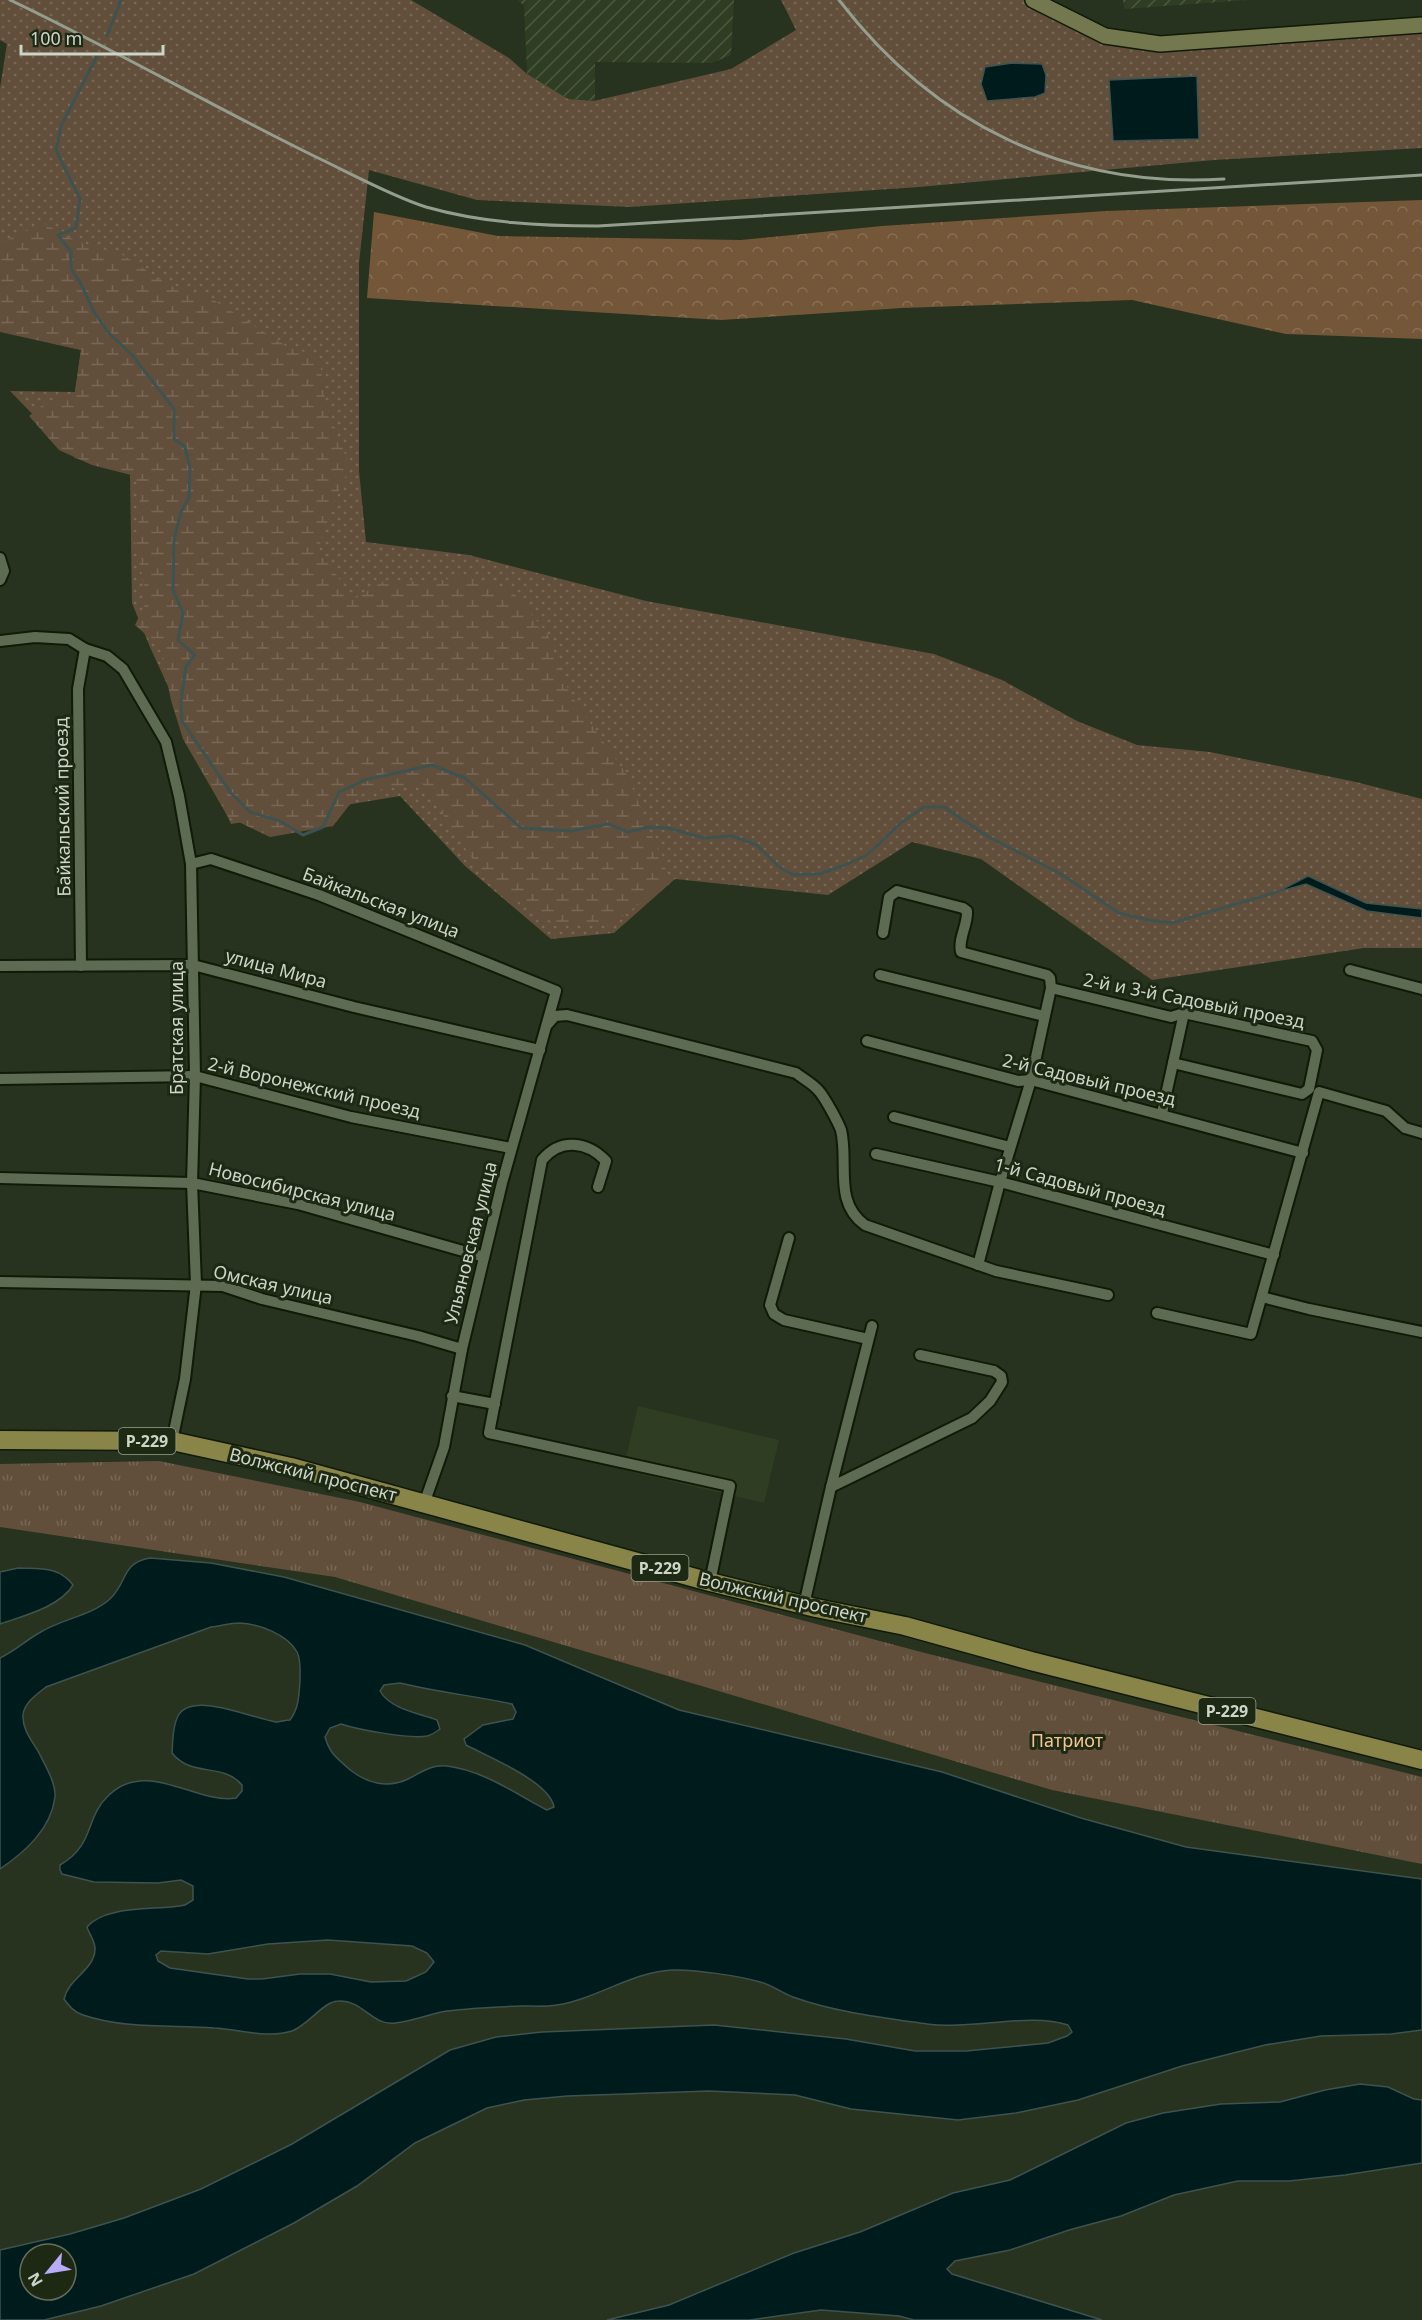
<svg xmlns="http://www.w3.org/2000/svg" width="1422" height="2320" viewBox="0 0 1422 2320" font-family="'Noto Sans',sans-serif">
	<style>
		.built { fill: #2f3e22 }
		.industrial { fill: url(#industrial-furrows) }
		.grass { fill: url(#grass-dots) }
		.forest { fill: url(#forest-crowns) }
		.wetland { fill: url(#wetland-marsh) }
		.park { fill: url(#park-tufts) }
		.water { fill: #001b1b; stroke: #3e534f; stroke-width: 1.5; fill-rule: evenodd }
		.lines { fill: none; stroke-linecap: round; stroke-linejoin: round }
		.stream { stroke: #3e534f; stroke-width: 3 }
		.street-casing { stroke: #101a06; stroke-width: 14 }
		.secondary-casing { stroke: #101a06; stroke-width: 18 }
		.primary-casing { stroke: #101a06; stroke-width: 21 }
		.street { stroke: #5e6b53; stroke-width: 10 }
		.secondary { stroke: #73784e; stroke-width: 15 }
		.primary { stroke: #898549; stroke-width: 18 }
		.rail { stroke: #959e8e; stroke-width: 3 }
		.labels { text-anchor: middle; stroke-width: 6; stroke-linejoin: round; paint-order: stroke }
		.shield { fill: #1e2914; stroke: #98a192; stroke-width: 1.5 }
		.shield-label { font-size: 16px; font-weight: bold; fill: #cdd5c8 }
		.street-label { font-size: 18px; fill: #cdd5c8; stroke: #1e2914 }
		.park-label { font-size: 18px; fill: #f7c591; stroke: #1e2914 }
	</style>
	<defs>
		<pattern id="industrial-furrows" width="10" height="10" patternUnits="userSpaceOnUse" patternTransform="scale(1.5)"><rect width="10" height="10" fill="#2f3e22"/><path d="M-1 1l2-2M0 10L10 0M9 11l2-2" fill="none" stroke="#4c5941"/></pattern>
		<pattern id="grass-dots" width="8" height="8" patternUnits="userSpaceOnUse" patternTransform="scale(1.5)"><rect width="8" height="8" fill="#624f3b"/><path d="M2 2h.1M6 6h.1" fill="none" stroke="#776756" stroke-width="1.8" stroke-linecap="round"/></pattern>
		<pattern id="forest-crowns" width="20" height="18" patternUnits="userSpaceOnUse" patternTransform="scale(1.5)"><rect width="20" height="18" fill="#745739"/><path d="M2 6a3 3 0 1 1 6 0M12 15a3 3 0 1 1 6 0" fill="none" stroke="#876e54"/></pattern>
		<pattern id="wetland-marsh" width="20" height="14" patternUnits="userSpaceOnUse" patternTransform="scale(1.5)"><rect width="20" height="14" fill="#624f3b"/><path d="M1 5h8M5 5V1M11 12h8M15 12V8" fill="none" stroke="#776756"/></pattern>
		<pattern id="park-tufts" width="24" height="20" patternUnits="userSpaceOnUse" patternTransform="scale(1.5)"><rect width="24" height="20" fill="#624f3b"/><path d="M3 7l-1-3M5 7V3M7 7l1-3M15 17l-1-3M17 17v-4M19 17l1-3" fill="none" stroke="#776756"/></pattern>
	</defs>
	<rect width="100%" height="100%" fill="#27331e"/>
	<!-- built -->
	<polygon class="built" points="638,1406 779,1440 764,1503 623,1470"/>
	<!-- industrial -->
	<g class="industrial">
		<polygon points="518,0 734,0 731,55 712,63 595,62 595,101 568,99 527,74 524,6"/>
		<polygon points="1123,0 1247,0 1124,9"/>
	</g>
	<!-- grass -->
	<polygon class="grass" points="0,0 411,0 509,58 527,74 568,99 594,101 731,69 796,30 781,0 1027,0 1138,44 1422,26 1422,148 1214,160 919,187 630,207 477,200 369,170 359,263 359,471 366,542 469,555 646,601 934,654 1002,680 1077,721 1137,745 1210,752 1356,782 1422,799 1422,948 1364,948 1152,980 981,859 912,842 828,895 675,879 614,933 551,939 465,866 400,796 231,824 150,647 132,603 130,474 75,458 10,391 75,392 81,350 0,331 0,88 7,44 0,40"/>
	<!-- forest -->
	<polygon class="forest" points="1422,200 1422,339 1286,334 1132,300 902,308 721,320 367,298 374,212 498,236 741,240 882,226 1106,211"/>
	<!-- wetland -->
	<polygon class="wetland" points="43,223 78,242 123,255 170,286 206,295 289,348 319,356 326,405 350,467 333,504 318,550 354,599 384,581 433,581 468,577 511,590 547,633 570,694 627,775 669,877 638,905 608,926 557,925 489,884 422,783 359,793 333,826 270,837 228,817 183,739 171,700 160,647 135,625 147,600 135,543 141,504 135,476 92,465 59,450 29,416 48,401 75,392 81,350 0,332 1,243"/>
	<!-- park -->
	<polygon class="park" points="159,1461 360,1502 921,1652 1422,1777 1422,1864 1052,1790 335,1577 0,1527 0,1464"/>
	<!-- water -->
	<g class="water">
		<polygon points="1012,63 1042,64 1046,75 1045,93 1035,97 987,101 981,84 985,67"/>
		<polygon points="1197,76 1199,139 1113,141 1109,80"/>
		<polygon points="1308,876 1366,903 1422,909 1422,918 1367,911 1306,884 1277,892"/>
		<path d="M150 1558 211 1563 284 1577 525 1645 679 1710 942 1772 1081 1818 1186 1847 1422 1879V2030L1391 2034 1321 2036 1265 2045 1182 2066 1078 2100 1016 2113 958 2120 851 2109 795 2095 709 2091 567 2096 524 2100 487 2108 415 2143 357 2186 294 2223 194 2274 101 2306 44 2320H0V2250L70 2234 124 2218 201 2189 292 2144 450 2050 496 2037 542 2032 714 2025 846 2039 915 2051H966L1048 2043 1067 2036 1072 2032 1068 2025C1031 2012 970 2030 927 2024 885 2018 834 2012 793 1997 782 1993 772 1985 760 1982 741 1976 691 1969 672 1970 632 1972 596 1999 557 2005 545 2007 532 2006 520 2006 495 2007 471 2008 447 2011 429 2014 413 2021 395 2023 372 2026 363 2000 339 2001 323 2001 310 2024 292 2031 266 2039 239 2029 214 2028 171 2025 124 2029 83 2015 74 2012 70 2007 64 1999 68 1979 94 1970 95 1950 96 1942 89 1934 87 1927 106 1904 158 1911 185 1905L193 1900V1886L181 1880 158 1883 94 1882 62 1874 60 1870V1865C96 1844 84 1818 109 1795 147 1758 198 1805 236 1798L242 1791V1785C223 1762 192 1778 172 1753 173 1742 172 1727 178 1716 192 1690 254 1719 276 1722 280 1722 285 1720 290 1720 299 1708 299 1695 300 1680 300 1671 301 1659 297 1652 287 1634 259 1624 239 1623 230 1623 220 1626 211 1627L46 1687C37 1694 24 1703 23 1715 22 1730 33 1742 39 1753 45 1765 56 1783 55 1797 51 1829 25 1852 0 1869V1658C15 1651 25 1641 39 1633 61 1619 91 1616 110 1599 128 1582 121 1563 150 1558ZM400 1683C437 1692 475 1696 512 1704L516 1712 513 1719 483 1725 464 1739 466 1745C489 1757 550 1782 554 1807L547 1810C514 1793 485 1771 447 1766 432 1764 420 1773 408 1779 387 1789 366 1783 349 1769 336 1757 330 1754 325 1737L330 1728 341 1724C359 1730 410 1739 427 1736 432 1735 436 1732 440 1729L437 1720C418 1713 390 1709 380 1691L384 1685ZM328 1940 412 1946 427 1953 434 1962 426 1972 406 1981 371 1982 330 1974H300L262 1979H248L170 1968 158 1961 156 1955 161 1951 208 1954 268 1944ZM30 2254H66V2290H30Z"/>
		<path d="M18 1568C40 1569 59 1566 73 1585 60 1607 23 1616 0 1624V1572Z"/>
		<polygon points="1360,2084 1388,2087 1414,2099 1422,2100 1422,2163 1345,2175 1289,2181 1238,2181 1174,2195 1121,2216 1069,2230 1010,2250 955,2261 947,2269 952,2274 1102,2320 914,2320 899,2316 821,2310 750,2320 607,2320 669,2305 794,2253 860,2232 953,2193 1010,2180 1126,2123 1163,2113 1221,2104 1280,2102 1325,2090"/>
	</g>
	<g class="lines">
		<!-- stream -->
		<g class="stream">
			<polyline points="107,36 121,0"/>
			<polyline points="97,56 61,126 56,150 80,199 76,228 58,235 71,252 71,269 80,282 94,312 108,332 132,355 174,409 174,439 185,447 190,469 189,497 181,512 174,539 173,590 183,613 178,640 195,655 186,666 181,701 182,721 231,793 250,812 280,821 303,835 323,827 339,792 365,780 432,765 465,778 521,828 571,831 608,824 628,832 649,827 668,828 704,838 732,836 757,845 778,866 793,875 820,874 845,865 867,855 902,822 924,807 944,807 987,836 1061,874 1119,913 1148,920 1172,923 1277,892"/>
		</g>
		<defs>
			<g id="street">
				<polyline points="0,558 4,571 0,580"/>
				<polyline points="0,641 35,637 69,639 85,649 107,656 123,669 166,742 179,796 191,864 195,1076 192,1183 196,1284 185,1379 172,1441"/>
				<polyline points="191,864 211,859 319,895 556,991 502,1183 462,1349 444,1447 424,1504"/>
				<path d="M883 933 889 897 897 891 963 908 967 911C968 925 958 938 961 952L1047 975 1050 978 1051 988 1031 1080 1000 1182 978 1265"/>
				<polyline points="0,966 193,965 354,1007 540,1050"/>
				<polyline points="81,966 78,689 85,649"/>
				<polyline points="1350,970 1422,989"/>
				<polyline points="880,975 1044,1016"/>
				<polyline points="1051,988 1171,1017 1184,1013 1312,1041 1317,1050 1309,1089 1302,1094 1173,1063"/>
				<path d="M548 1024 555 1016 567 1015 796 1073C802 1078 812 1083 818 1090 824 1096 838 1122 841 1130 849 1163 833 1202 865 1225L996 1271 1108 1295"/>
				<polyline points="867,1041 1018,1081 1031,1080 1303,1153"/>
				<polyline points="0,1079 195,1076 351,1117 511,1148"/>
				<polyline points="1162,1113 1184,1013"/>
				<polyline points="894,1117 1010,1147"/>
				<polyline points="876,1154 1000,1182 1274,1255"/>
				<polyline points="0,1178 192,1183 298,1204 484,1257"/>
				<path d="M598 1187 606 1161C587 1141 560 1138 542 1160L489 1433 730 1486 710 1582"/>
				<polyline points="789,1238 770,1305 774,1314 784,1320 868,1339"/>
				<polyline points="0,1282 223,1286 262,1299 418,1336 462,1349"/>
				<polyline points="1262,1297 1309,1309 1422,1332"/>
				<polyline points="1157,1313 1251,1334 1319,1092 1386,1111 1405,1128 1422,1133"/>
				<polyline points="452,1396 495,1404"/>
				<polyline points="831,1487 972,1418 990,1401 1002,1382 1001,1376 994,1371 920,1355"/>
				<polyline points="804,1605 831,1487 872,1326"/>
			</g>
			<polyline id="secondary" points="1033,0 1105,36 1160,44 1422,25"/>
			<polyline id="primary" points="0,1440 172,1441 291,1467 710,1582 816,1608 905,1626 1031,1661 1422,1760"/>
		</defs>
		<!-- street casing -->
		<use href="#street" class="street-casing"/>
		<!-- secondary casing -->
		<use href="#secondary" class="secondary-casing"/>
		<!-- primary casing -->
		<use href="#primary" class="primary-casing"/>
		<!-- street -->
		<use href="#street" class="street"/>
		<!-- secondary -->
		<use href="#secondary" class="secondary"/>
		<!-- primary -->
		<use href="#primary" class="primary"/>
		<!-- rail -->
		<g class="rail">
			<path d="M10 0C113 49 212 106 314 156 348 172 391 196 426 207 482 223 541 226 598 226L1422 175"/>
			<path d="M839 0C934 124 1067 189 1224 179"/>
		</g>
	</g>
	<g class="labels">
		<!-- shield labels -->
		<g class="shield">
			<rect x="118.5" y="1428" width="57" height="26" rx="4.5"/>
			<rect x="631.5" y="1555" width="57" height="26" rx="4.5"/>
			<rect x="1198.5" y="1698" width="57" height="26" rx="4.5"/>
		</g>
		<g class="shield-label">
			<text x="147" y="1447">Р-229</text>
			<text x="660" y="1574">Р-229</text>
			<text x="1227" y="1717">Р-229</text>
		</g>
		<!-- street labels -->
		<g class="street-label">
			<text transform="translate(63 807) rotate(-91)" y="6">Байкальский проезд</text>
			<text transform="translate(381 903) rotate(21)" y="6">Байкальская улица</text>
			<text transform="translate(276 969) rotate(15)" y="6">улица Мира</text>
			<text transform="translate(1194 1001) rotate(11)" y="6">2-й и 3-й Садовый проезд</text>
			<text transform="translate(177 1028) rotate(-90)" y="6">Братская улица</text>
			<text transform="translate(1089 1080) rotate(13)" y="6">2-й Садовый проезд</text>
			<text transform="translate(314 1088) rotate(13)" y="6">2-й Воронежский проезд</text>
			<text transform="translate(1080 1187) rotate(15)" y="6">1-й Садовый проезд</text>
			<text transform="translate(302 1192) rotate(14)" y="6">Новосибирская улица</text>
			<text transform="translate(471 1243) rotate(-76)" y="6">Ульяновская улица</text>
			<text transform="translate(273 1285) rotate(13)" y="6">Омская улица</text>
			<text transform="translate(313 1475) rotate(14)" y="6">Волжский проспект</text>
			<text transform="translate(783 1598) rotate(13)" y="6">Волжский проспект</text>
		</g>
		<!-- park labels -->
		<g class="park-label">
			<text x="1067" y="1747">Патриот</text>
		</g>
	</g>
	<!-- north arrow -->
	<g transform="translate(48 2272) rotate(240)"><circle r="28" fill="#1e2914" stroke="#646e5c" stroke-width="1.5"/>
	<path d="M0-4.5L10 22L0 15L-10 22Z" fill="#b8abf7"/>
	<text y="-9" font-size="16" font-weight="bold" text-anchor="middle" fill="#cdd5c8">N</text>
	</g>
	<!-- scale -->
	<path d="M21 45v9h142v-9" fill="none" stroke="#cdd5c8" stroke-width="3"/>
	<text x="30" y="45" font-size="18" fill="#cdd5c8" stroke="#1e2914" stroke-width="4.5" paint-order="stroke">100 m</text>
</svg>
